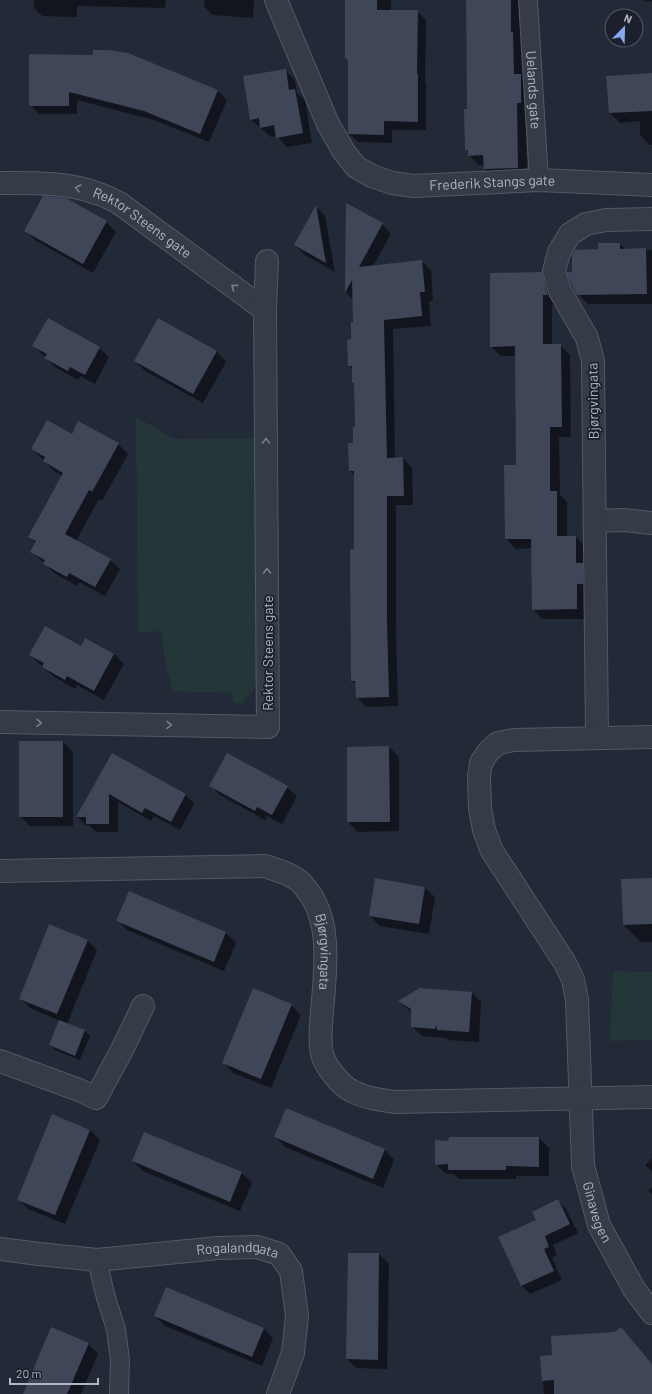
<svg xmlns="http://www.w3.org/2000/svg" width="652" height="1394" viewBox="0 0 652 1394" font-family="Barlow,sans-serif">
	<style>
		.green { fill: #253639 }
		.shadow { fill: #0007 }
		.building { fill: #3f4657 }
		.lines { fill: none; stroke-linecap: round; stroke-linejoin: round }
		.service-casing { stroke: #535965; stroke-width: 20 }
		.minor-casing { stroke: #535965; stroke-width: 24 }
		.tertiary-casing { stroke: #535965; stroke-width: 24 }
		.service { stroke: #363b48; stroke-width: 18 }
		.minor { stroke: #363b48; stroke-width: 22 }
		.tertiary { stroke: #363b48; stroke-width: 22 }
		.oneway { stroke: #797f8c }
		.labels { text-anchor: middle; stroke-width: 3.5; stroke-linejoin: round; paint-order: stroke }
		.street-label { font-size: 14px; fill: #b0b6c4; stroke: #1b202c }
	</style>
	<rect width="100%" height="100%" fill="#222937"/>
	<!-- green -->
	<g class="green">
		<polygon points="136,417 175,439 260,438 261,680 242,704 233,701 233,693 173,691 166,667 161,631 138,633"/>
		<polygon points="613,971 652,972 652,1040 610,1041"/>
	</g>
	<!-- shadow -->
	<g class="shadow">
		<polygon points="34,0 166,0 165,8 77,6 77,17 42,16 34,8"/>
		<polygon points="205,0 254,0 253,18 212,15 204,6"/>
		<polygon points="346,0 391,0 391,11 417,11 426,20 425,82 426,83 426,130 392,130 392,143 358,142 349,134 348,60"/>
		<polygon points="466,0 521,0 521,42 522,43 523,78 530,85 526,112 527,178 494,179 485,169 484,165 479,165 469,155 469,152 466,149 468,110"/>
		<polygon points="644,0 652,0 652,1 646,2"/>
		<polygon points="128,54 218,91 227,100 209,142 154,120 77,100 77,114 39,114 30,105 94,56"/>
		<polygon points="285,70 295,80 297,93 305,100 312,143 287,147 277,136 271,137 251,120"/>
		<polygon points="652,78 652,145 650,145 640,135 640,121 620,123 610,113"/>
		<polygon points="347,205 382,224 391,234 373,266 421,261 431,270 433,301 429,301 431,326 393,329 395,458 403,458 412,468 413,505 396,505 396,631 398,706 366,707 357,697 356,686 352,681 355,550 355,475 350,471 356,428 355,385 353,382 353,369 349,366 354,323 353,300 346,292"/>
		<polygon points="316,207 325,216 335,272 305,255 295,245"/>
		<polygon points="106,222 116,232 93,273 35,240 25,230"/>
		<polygon points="620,244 626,250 652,250 652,304 588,304 578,294 573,273 599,250"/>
		<polygon points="542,273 551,283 557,305 552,305 552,345 560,345 570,355 571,437 559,437 560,495 567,502 567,537 576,537 586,547 586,619 542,619 533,609 532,548 516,549 506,539 517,466 516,356 501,356 491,347"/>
		<polygon points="158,320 217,352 226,362 203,403 145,371 135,361"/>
		<polygon points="34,346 99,348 109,357 95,384 80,376 78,380 55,367"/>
		<polygon points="72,435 118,444 128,454 102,501 99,499 76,541 110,560 120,569 105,596 79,582 77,586 54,573 32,551 36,543 29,537 62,476 54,471 32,449"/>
		<polygon points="81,647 114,654 124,664 104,700 77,685 75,689 53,676 30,655"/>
		<polygon points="63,742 73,752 73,826 30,826 20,816"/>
		<polygon points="389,747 399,757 399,831 358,832 348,822 348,748"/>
		<polygon points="112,754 186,795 194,804 180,830 154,816 151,821 118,802 118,832 96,832 89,825 86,825 77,817"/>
		<polygon points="210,785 287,787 297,796 282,824 267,816 265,820 220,795"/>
		<polygon points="652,879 652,942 641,942 624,925"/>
		<polygon points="425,888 435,897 429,934 380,926 370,916"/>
		<polygon points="129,892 226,933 236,943 224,971 127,930 118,921"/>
		<polygon points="87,940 97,950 67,1024 85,1031 90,1036 80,1060 55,1050 50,1045 60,1021 30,1008 20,998"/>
		<polygon points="472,993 481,1002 479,1042 448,1040 446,1038 422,1036 412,1026 412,1013 399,1001"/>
		<polygon points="291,1005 301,1015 271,1088 233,1073 224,1063"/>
		<polygon points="53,1115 90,1130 100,1140 65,1224 28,1209 18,1199"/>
		<polygon points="145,1133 242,1173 252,1183 240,1211 143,1171 133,1161"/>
		<polygon points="276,1137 385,1150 394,1160 383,1188 285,1147"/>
		<polygon points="539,1138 549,1148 549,1176 516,1176 516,1179 459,1179 454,1174 446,1174 436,1164"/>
		<polygon points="652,1158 652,1172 645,1165"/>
		<polygon points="652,1187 652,1194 648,1191"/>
		<polygon points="558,1201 566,1209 578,1233 553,1245 557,1255 552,1258 562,1280 530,1294 522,1286 500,1238 538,1220"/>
		<polygon points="379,1254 389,1264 387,1369 357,1368 347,1359"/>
		<polygon points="155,1316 264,1329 273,1338 262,1366 165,1326"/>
		<polygon points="629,1337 652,1364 652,1394 544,1394 541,1356 553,1356"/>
		<polygon points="88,1344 98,1354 81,1394 24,1394"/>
	</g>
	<!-- building -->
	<g class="building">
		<polygon points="345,0 377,0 377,10 418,10 417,74 418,74 418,122 384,121 384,135 348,134 348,60 345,58"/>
		<polygon points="466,0 511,0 511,32 513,32 514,74 521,74 521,103 517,103 518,168 484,169 483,155 468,156 468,150 465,150 464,109 467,109"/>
		<polygon points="93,50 109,50 128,53 218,90 200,134 144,111 69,92 69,106 29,106 29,54 93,55"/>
		<polygon points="286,69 289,90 295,89 303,133 276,138 274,125 260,128 259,118 250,120 243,76"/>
		<polygon points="652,73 652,111 609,113 606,76"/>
		<polygon points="43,196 66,198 107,221 83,264 24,231"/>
		<polygon points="346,203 383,223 359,267 422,260 425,292 420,292 422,316 384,320 387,458 403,457 404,496 387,496 387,621 389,697 356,698 355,681 351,681 350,566 350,549 354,549 354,471 349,471 348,443 353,443 353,427 355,427 354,383 352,383 352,366 348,366 347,340 351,339 351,322 353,322 352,280 345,293"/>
		<polygon points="316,205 326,263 294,245"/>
		<polygon points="598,243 620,243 620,249 646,248 647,294 577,295 572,286 567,272 572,272 572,255 575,250 598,249"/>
		<polygon points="542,272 548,295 543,295 543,344 561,344 562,427 550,427 550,491 557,491 557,536 576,536 576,563 583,563 583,584 577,584 577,609 532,610 531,539 505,539 504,465 516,465 515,346 490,347 490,273"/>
		<polygon points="48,318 100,347 85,375 70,367 68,371 44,358 47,354 32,346"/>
		<polygon points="158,318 217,351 193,394 134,361"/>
		<polygon points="47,420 72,434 78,421 119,443 92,492 89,490 65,534 111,559 95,587 69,573 67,577 43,564 45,560 30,552 36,541 28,537 63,473 43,461 45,457 31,449"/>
		<polygon points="45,626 81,646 85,638 114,654 94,691 67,676 65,680 42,667 44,663 29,655"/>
		<rect x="19" y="741" width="44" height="76"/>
		<polygon points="389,746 390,822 347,822 347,747"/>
		<polygon points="112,753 186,794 171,822 145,808 142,813 109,794 109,824 86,824 86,817 76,817"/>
		<polygon points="227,753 288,786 272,815 257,807 255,811 209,786"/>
		<polygon points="375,878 425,887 419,924 369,916"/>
		<polygon points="652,878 652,924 623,925 621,879"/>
		<polygon points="129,891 226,932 214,962 116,921"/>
		<polygon points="49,924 88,940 57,1014 19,999"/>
		<polygon points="253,988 292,1004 261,1079 222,1063"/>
		<polygon points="420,988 472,992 469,1032 437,1030 437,1025 435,1029 411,1027 411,1009 398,1001"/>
		<polygon points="59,1020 85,1030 75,1056 49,1045"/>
		<polygon points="286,1108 385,1149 373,1179 274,1137"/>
		<polygon points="52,1114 90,1130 55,1215 17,1200"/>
		<polygon points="144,1132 242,1172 230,1202 132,1161"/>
		<polygon points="449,1137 539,1137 539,1167 506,1166 506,1170 448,1170 448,1164 435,1165 435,1140 448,1141"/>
		<polygon points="558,1199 570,1224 545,1236 549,1247 544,1249 554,1271 521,1286 498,1237 536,1220 532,1212"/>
		<polygon points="348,1253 379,1253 378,1360 346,1359"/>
		<polygon points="166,1287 264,1328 252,1357 154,1316"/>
		<polygon points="51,1327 89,1343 67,1394 23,1394"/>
		<polygon points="621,1327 652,1364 652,1394 554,1394 554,1380 542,1381 540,1356 552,1355 551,1336 614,1332"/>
	</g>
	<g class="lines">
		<defs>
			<g id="service">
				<path id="s1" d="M528 0 539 180"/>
				<polyline points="97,1260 106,1298 116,1329 120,1360 119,1394"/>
			</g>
			<g id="minor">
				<path id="s2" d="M276 0 328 124 344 152 356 167 372 176 392 183 414 186 539 180 652 185"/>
				<path id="s3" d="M0 183C33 183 68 182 99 194 106 196 113 200 119 203L265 310"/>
				<polyline points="595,521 623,520 652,523"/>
				<polyline points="0,722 268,727 265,310 267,261"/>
				<polyline points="597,737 593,361 587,338 560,291 554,271 559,252 570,234 586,224 606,220 652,219"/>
				<path id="s4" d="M652 737 514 740 498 743 488 752 481 763 479 776 480 808 484 830 492 851 565 963 573 980 577 1000 583 1166 599 1225 634 1289 652 1313"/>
				<polyline points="0,1061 79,1090 96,1098 123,1048 143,1006"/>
				<path id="s5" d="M0 1249 39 1254 97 1260 218 1248 257 1247 279 1254 291 1271 297 1316 293 1353 278 1394"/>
			</g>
			<g id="tertiary">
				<path id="s6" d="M0 871 265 866C276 870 289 873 298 880 301 882 304 886 306 889 333 920 325 973 322 1012 321 1025 319 1040 322 1054 325 1066 341 1086 352 1091 365 1098 380 1100 395 1102L652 1097"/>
			</g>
		</defs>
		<!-- service casing -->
		<use href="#service" class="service-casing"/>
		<!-- minor casing -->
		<use href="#minor" class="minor-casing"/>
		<!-- tertiary casing -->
		<use href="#tertiary" class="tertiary-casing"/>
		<!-- service -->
		<use href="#service" class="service"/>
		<!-- minor -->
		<use href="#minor" class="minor"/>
		<!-- tertiary -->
		<use href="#tertiary" class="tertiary"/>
	</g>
	<!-- one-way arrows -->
	<defs><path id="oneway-chevron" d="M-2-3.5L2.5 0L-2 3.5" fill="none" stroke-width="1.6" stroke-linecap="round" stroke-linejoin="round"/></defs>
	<g class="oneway">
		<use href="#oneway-chevron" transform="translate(78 188) rotate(-166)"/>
		<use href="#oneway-chevron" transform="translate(234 287) rotate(-144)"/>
		<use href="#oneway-chevron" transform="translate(266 441) rotate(-90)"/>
		<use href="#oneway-chevron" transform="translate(267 571) rotate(-90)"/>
		<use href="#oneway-chevron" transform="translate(39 723) rotate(1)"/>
		<use href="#oneway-chevron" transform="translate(169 725) rotate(1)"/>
	</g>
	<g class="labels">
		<!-- street labels -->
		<g class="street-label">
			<text dy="5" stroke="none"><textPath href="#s1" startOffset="90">Uelands gate</textPath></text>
			<text dy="5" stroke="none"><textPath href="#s2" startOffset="326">Frederik Stangs gate</textPath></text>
			<text dy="5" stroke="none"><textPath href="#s3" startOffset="152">Rektor Steens gate</textPath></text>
			<text transform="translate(593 401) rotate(-91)" y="5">Bjørgvingata</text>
			<text transform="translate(268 653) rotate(-90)" y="5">Rektor Steens gate</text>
			<text dy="5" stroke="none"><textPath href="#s6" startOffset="380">Bjørgvingata</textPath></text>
			<text dy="5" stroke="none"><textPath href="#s4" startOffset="658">Ginavegen</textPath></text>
			<text dy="5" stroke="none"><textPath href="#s5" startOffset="239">Rogalandgata</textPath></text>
		</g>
	</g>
	<!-- north arrow -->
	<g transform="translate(624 28) rotate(23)"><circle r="19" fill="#1b202c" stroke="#575c69"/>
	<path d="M0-3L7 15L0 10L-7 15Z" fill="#8aa5f0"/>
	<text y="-6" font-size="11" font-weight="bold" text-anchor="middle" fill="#b0b6c4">N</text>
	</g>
	<!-- scale -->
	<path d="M10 1378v6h88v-6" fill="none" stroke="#b0b6c4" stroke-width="2"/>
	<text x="16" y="1378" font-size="12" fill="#b0b6c4" stroke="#1b202c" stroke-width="3" paint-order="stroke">20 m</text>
</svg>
